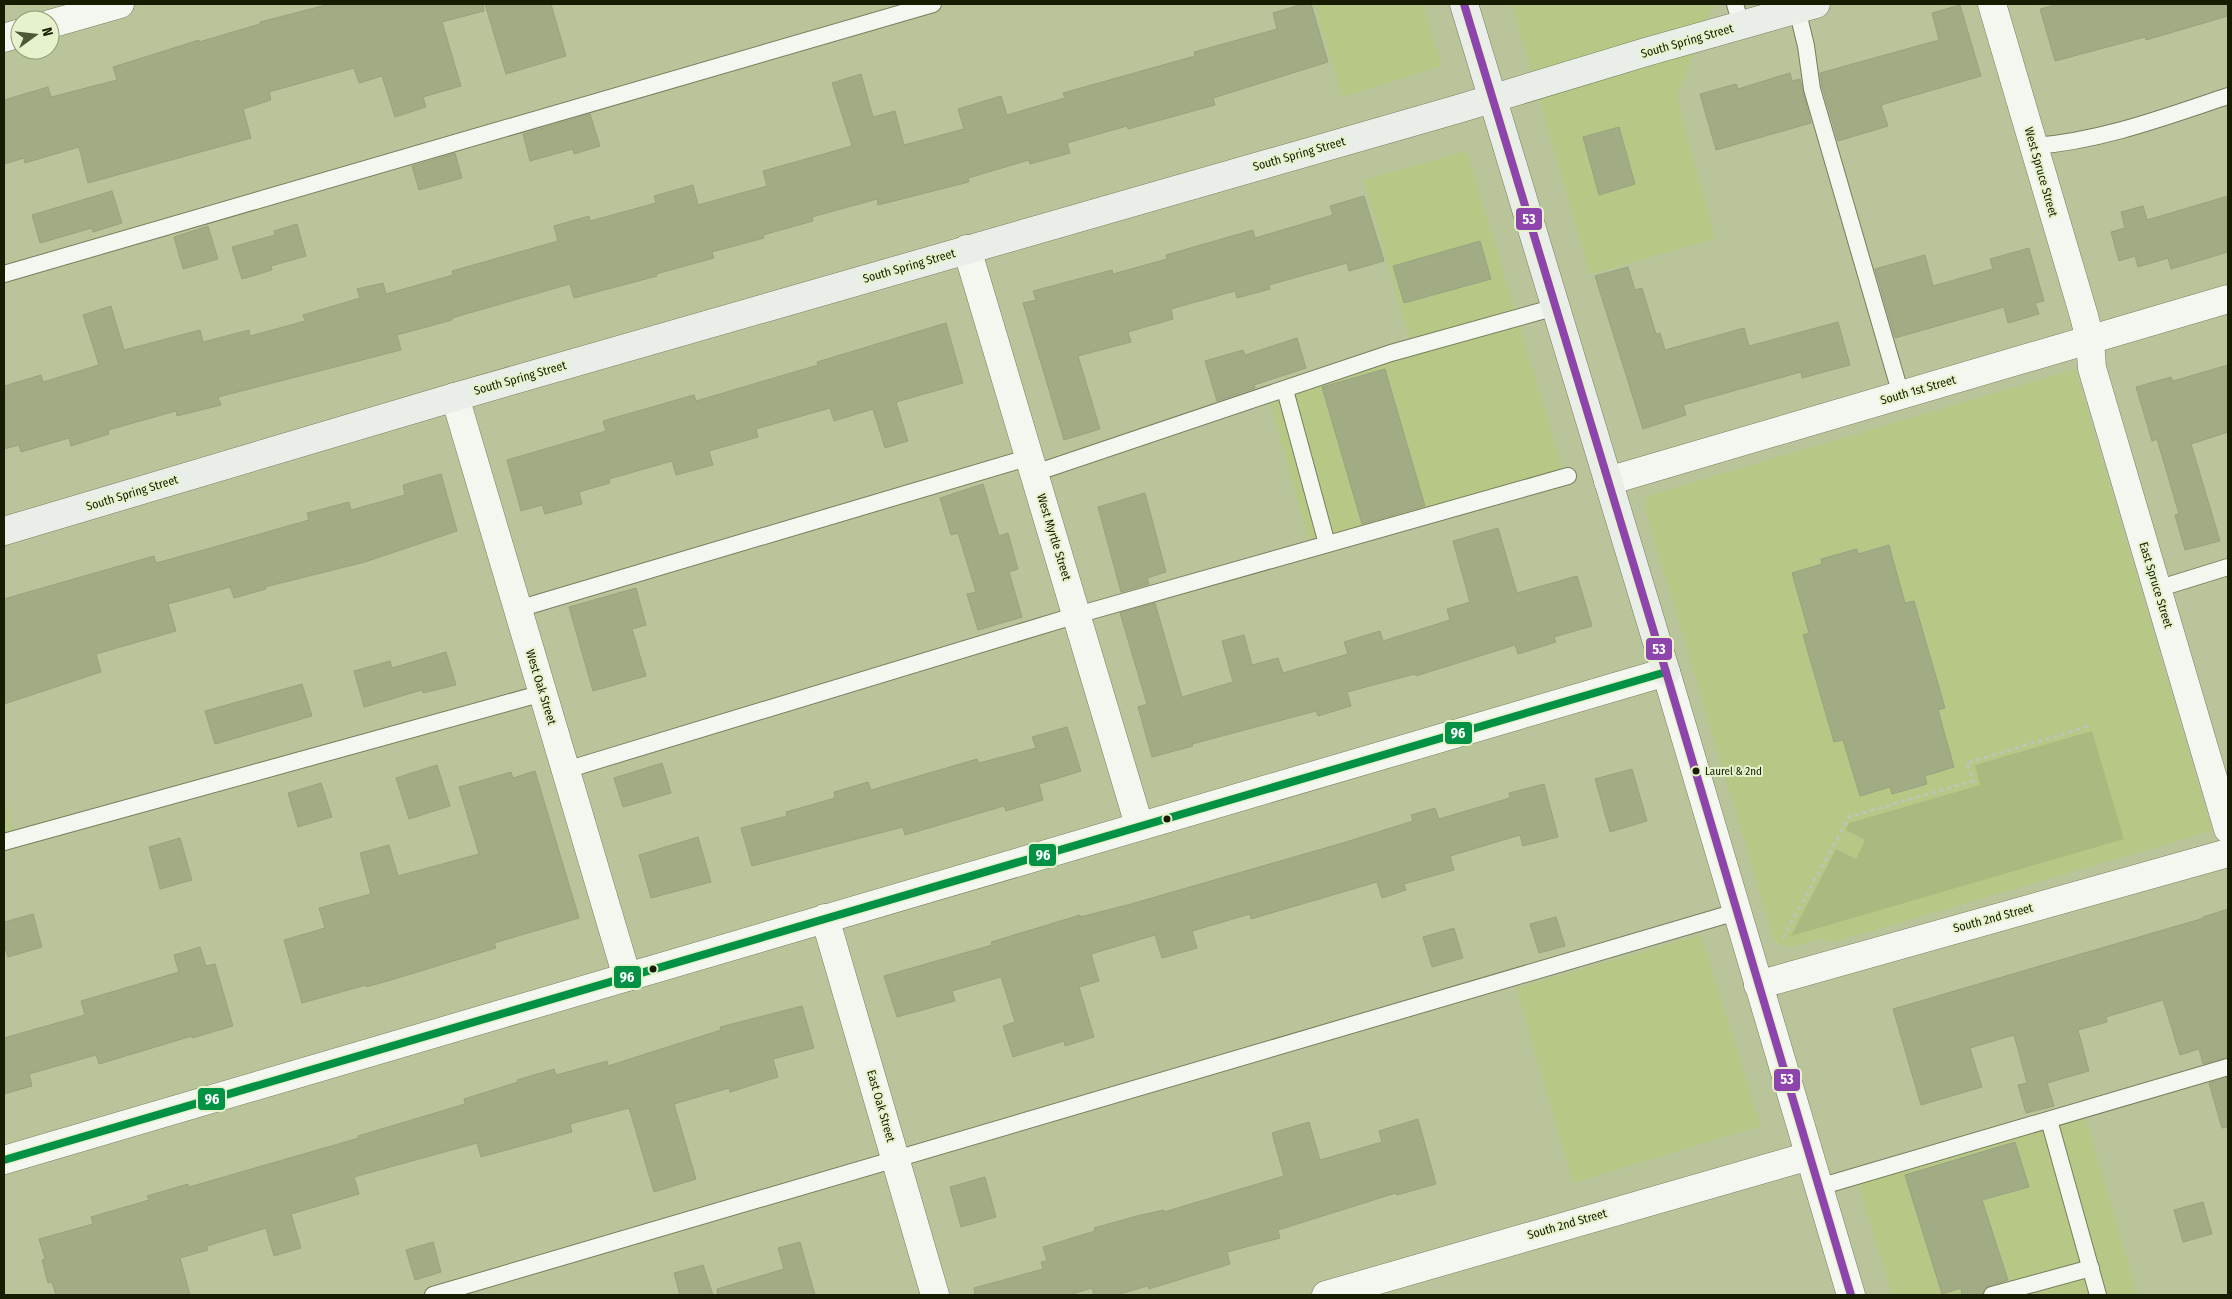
<svg xmlns="http://www.w3.org/2000/svg" width="2232" height="1299" viewBox="0 0 2232 1299" font-family="'Fira Sans Condensed',sans-serif">
	<style>
		.built { fill: #b7c886 }
		.green { fill: #aab980 }
		.building { fill: #a1ab84; stroke: #99a281 }
		.lines { fill: none; stroke-linecap: round; stroke-linejoin: round }
		.lane-casing { stroke: #767f5c; stroke-width: 18 }
		.street-casing { stroke: #767f5c; stroke-width: 29 }
		.secondary-casing { stroke: #767f5c; stroke-width: 29 }
		.path { stroke: #c0c3b7; stroke-width: 3; stroke-dasharray: 4 4; stroke-linecap: butt }
		.lane { stroke: #f4f6f0; stroke-width: 16 }
		.street { stroke: #f4f6f0; stroke-width: 28 }
		.secondary { stroke: #e9eee8; stroke-width: 28 }
		.bus-1-casing { stroke: #e6f2cc; stroke-width: 11 }
		.bus-2-casing { stroke: #e6f2cc; stroke-width: 11 }
		.bus-1 { stroke: #039145; stroke-width: 8 }
		.bus-2 { stroke: #8e44ad; stroke-width: 8 }
		.bus-dot { fill: #151c00; stroke: #e6f2cc; stroke-width: 2 }
		.labels { text-anchor: middle; stroke-width: 4; stroke-linejoin: round; paint-order: stroke }
		.bus-label { font-size: 11px; fill: #151c00; stroke: #e6f2cc; text-anchor: start }
		.street-label { font-size: 12px; fill: #151c00; stroke: #e6f2cc }
		.line-badge { stroke: #e6f2cc; stroke-width: 2 }
		.badge-label { font-size: 14px; text-anchor: middle; font-weight: bold; fill: #fff }
	</style>
	<rect width="100%" height="100%" fill="#b9c49a"/>
	<!-- built -->
	<g class="built">
		<polygon points="1314,4 1423,4 1442,66 1342,97"/>
		<polygon points="1511,4 1714,4 1677,97 1715,239 1590,274"/>
		<polygon points="1467,151 1564,473 1310,546 1266,388 1411,346 1364,180"/>
		<polygon points="2075,369 2212,831 1834,942 1819,939 1794,947 1779,945 1773,939 1770,927 1644,506 1647,496"/>
		<polygon points="4,796 15,834 4,837"/>
		<polygon points="1701,935 1761,1126 1573,1183 1516,988"/>
		<polygon points="2082,1106 2138,1295 1892,1295 1855,1174"/>
	</g>
	<!-- green -->
	<polygon class="green" points="2092,731 2124,839 1791,936 1836,849 1856,859 1865,840 1846,830 1849,823 1980,785 1975,765"/>
	<!-- building -->
	<g class="building">
		<polygon points="330,4 483,4 484,11 442,22 461,86 423,97 426,107 395,117 382,76 359,83 354,68 269,92 271,100 243,109 251,138 88,183 79,147 25,163 24,158 4,164 4,100 48,87 51,97 117,80 113,67 199,40 199,42 260,24 260,22"/>
		<polygon points="485,4 551,4 566,56 506,74"/>
		<polygon points="1303,4 1311,4 1328,62 1213,98 1215,105 1128,129 1127,126 1067,143 1070,153 1030,164 1029,160 968,178 969,182 878,205 877,199 812,217 813,221 763,235 764,238 712,252 714,258 656,274 657,276 574,298 570,284 452,318 452,320 397,335 401,350 218,397 221,405 177,416 176,411 108,430 109,434 71,446 69,438 21,452 19,445 4,449 4,386 41,375 43,382 99,365 83,315 111,306 124,350 200,330 203,342 249,330 250,336 305,321 303,315 360,298 357,289 383,283 386,294 453,275 452,271 558,241 554,226 589,216 590,221 656,203 654,196 693,185 698,205 767,186 763,171 852,146 832,83 861,74 873,117 895,111 904,145 964,129 958,109 1001,96 1007,115 1065,98 1063,93 1195,56 1194,52 1277,29 1273,13"/>
		<polygon points="2059,4 2228,4 2228,16 2146,40 2145,37 2055,61 2040,9"/>
		<polygon points="1960,5 1981,76 1881,105 1888,126 1838,141 1822,87 1820,73 1939,40 1932,13"/>
		<polygon points="1790,73 1792,81 1800,79 1811,123 1716,150 1700,94 1736,84 1738,89"/>
		<polygon points="590,114 600,146 574,154 573,149 530,161 523,134"/>
		<polygon points="1619,127 1635,184 1599,195 1583,137"/>
		<polygon points="455,153 462,178 419,190 412,166"/>
		<polygon points="112,191 122,223 93,232 92,228 40,243 32,215"/>
		<polygon points="1364,196 1384,261 1349,271 1347,263 1269,285 1270,289 1237,298 1235,291 1171,309 1173,319 1128,332 1131,342 1078,356 1100,429 1064,440 1023,303 1036,300 1033,291 1112,270 1113,274 1167,259 1166,255 1253,230 1255,238 1333,215 1330,206"/>
		<polygon points="2228,196 2228,252 2171,269 2168,258 2138,267 2135,256 2119,261 2111,232 2125,228 2121,212 2143,206 2147,220"/>
		<polygon points="297,224 306,256 271,266 272,270 242,279 232,247 275,235 274,231"/>
		<polygon points="208,226 218,259 183,269 174,237"/>
		<polygon points="1480,241 1491,279 1404,303 1393,266"/>
		<polygon points="2029,248 2044,301 2035,303 2039,314 2008,323 2004,307 1895,338 1875,269 1925,255 1933,286 1993,269 1990,259"/>
		<polygon points="1628,267 1635,290 1642,288 1656,334 1660,333 1665,350 1744,328 1749,346 1838,322 1850,365 1802,378 1801,372 1683,405 1686,415 1643,429 1595,276"/>
		<polygon points="946,323 963,383 896,402 908,441 885,448 873,409 834,421 830,408 756,429 758,437 709,451 713,465 676,475 672,461 609,479 610,483 579,492 582,504 545,514 542,505 521,511 507,460 606,431 603,421 694,395 696,401 818,365 817,362"/>
		<polygon points="1297,338 1306,368 1254,385 1255,388 1217,401 1205,361 1243,350 1245,355"/>
		<polygon points="2228,365 2228,432 2191,444 2220,541 2185,550 2175,515 2179,514 2157,439 2152,441 2136,387 2171,377 2173,381"/>
		<polygon points="1385,369 1425,506 1362,524 1322,387"/>
		<polygon points="441,474 457,531 365,562 265,587 266,589 234,598 230,587 168,604 176,631 96,654 101,672 4,704 4,599 154,556 156,563 207,549 309,520 307,513 349,502 351,510 405,495 403,485"/>
		<polygon points="983,484 999,536 1008,533 1018,569 1009,572 1022,617 978,630 967,594 976,592 958,533 951,535 940,498"/>
		<polygon points="1145,493 1166,572 1147,578 1149,584 1121,592 1098,507"/>
		<polygon points="1498,528 1517,593 1577,576 1592,626 1554,637 1556,642 1518,654 1515,645 1416,676 1415,674 1347,692 1351,706 1318,716 1316,711 1192,744 1193,746 1152,757 1138,707 1147,704 1120,613 1155,603 1182,697 1233,682 1222,641 1244,635 1252,665 1278,658 1283,673 1348,654 1344,642 1380,631 1383,641 1450,620 1447,609 1470,602 1453,541"/>
		<polygon points="1889,545 1905,603 1914,601 1945,708 1938,710 1954,767 1925,776 1927,784 1892,794 1890,787 1860,796 1843,740 1834,742 1803,635 1809,633 1792,573 1822,564 1821,559 1857,549 1858,554"/>
		<polygon points="636,588 646,625 632,629 646,676 593,691 569,607"/>
		<polygon points="446,652 456,685 423,693 422,690 364,707 354,671 390,661 392,668"/>
		<polygon points="302,684 312,716 215,744 205,711"/>
		<polygon points="1067,727 1081,771 1039,784 1043,800 1006,811 1004,806 905,835 903,827 752,866 741,828 787,816 786,812 835,798 834,792 868,782 871,790 977,759 979,763 1036,748 1032,737"/>
		<polygon points="662,763 671,793 623,807 614,778"/>
		<polygon points="437,765 450,806 409,819 396,778"/>
		<polygon points="1632,769 1647,821 1610,832 1595,779"/>
		<polygon points="535,771 579,918 494,943 496,948 391,980 366,987 366,985 302,1003 284,940 325,928 319,908 371,894 360,853 389,845 398,876 479,854 459,787 511,772 513,778"/>
		<polygon points="321,783 332,817 298,827 288,793"/>
		<polygon points="1544,784 1558,837 1523,846 1520,835 1450,856 1454,870 1404,884 1406,890 1382,898 1377,882 1251,919 1250,914 1192,931 1197,948 1162,958 1155,935 1091,954 1099,981 1079,987 1094,1037 1065,1046 1064,1041 1013,1057 1003,1026 1015,1022 1001,977 952,991 955,1001 897,1017 884,976 992,945 991,942 1080,915 1080,917 1131,904 1346,842 1413,821 1411,815 1435,808 1439,819 1510,798 1509,793"/>
		<polygon points="698,837 711,882 651,898 639,855"/>
		<polygon points="180,838 192,880 160,889 149,847"/>
		<polygon points="2228,909 2228,1057 2203,1064 2199,1049 2180,1055 2163,1000 2106,1017 2107,1022 2078,1030 2089,1071 2047,1083 2054,1106 2026,1113 2018,1085 2027,1083 2014,1035 1970,1048 1982,1087 1921,1105 1893,1009 2204,918 2203,917"/>
		<polygon points="33,914 42,947 8,957 4,944 4,922"/>
		<polygon points="1556,917 1565,946 1539,953 1530,924"/>
		<polygon points="1454,928 1463,958 1432,967 1423,937"/>
		<polygon points="200,947 206,966 215,964 233,1026 192,1038 192,1036 99,1064 96,1055 29,1074 32,1086 4,1094 4,1038 85,1015 81,1001 179,972 174,955"/>
		<polygon points="802,1006 814,1048 773,1059 778,1077 730,1092 729,1088 674,1104 696,1179 654,1192 629,1108 570,1124 572,1132 481,1157 477,1143 354,1177 359,1194 291,1214 301,1248 274,1256 266,1228 207,1246 208,1250 180,1258 190,1295 56,1295 52,1282 48,1283 42,1260 45,1259 39,1239 93,1224 91,1217 149,1200 147,1196 188,1184 189,1187 359,1138 358,1136 465,1104 464,1099 518,1082 517,1080 554,1069 556,1075 607,1061 608,1066 721,1030 720,1027"/>
		<polygon points="2228,1077 2228,1127 2222,1128 2209,1083"/>
		<polygon points="1418,1119 1436,1184 1397,1195 1396,1193 1278,1230 1280,1238 1227,1252 1230,1264 1149,1289 1148,1286 1116,1295 1094,1295 1092,1288 1069,1295 975,1295 974,1288 1043,1269 1041,1262 1047,1261 1043,1247 1095,1231 1094,1228 1137,1216 1164,1210 1164,1212 1284,1176 1272,1133 1309,1122 1320,1160 1382,1142 1379,1131"/>
		<polygon points="2015,1142 2029,1187 1982,1200 2008,1280 1989,1286 1985,1288 1982,1295 1962,1295 1961,1288 1942,1294 1905,1175"/>
		<polygon points="985,1177 996,1217 961,1227 950,1187"/>
		<polygon points="2203,1202 2212,1234 2183,1242 2174,1210"/>
		<polygon points="433,1242 441,1272 415,1280 406,1250"/>
		<polygon points="800,1242 815,1295 718,1295 717,1289 784,1269 778,1248"/>
		<polygon points="703,1265 713,1295 680,1295 674,1273"/>
	</g>
	<g class="lines">
		<defs>
			<g id="lane">
				<polyline points="1735,4 1741,25"/>
				<polyline points="1797,9 1806,46 1812,89 1901,395"/>
				<path d="M2034 146C2101 141 2165 117 2228 96"/>
				<polyline points="4,274 933,4"/>
				<polyline points="1285,390 1327,544"/>
				<polyline points="1035,473 1391,353 1556,307"/>
				<polyline points="2157,589 2228,567"/>
				<polyline points="518,609 1030,457"/>
				<polyline points="566,770 1077,615 1568,476"/>
				<polyline points="4,842 543,693"/>
				<polyline points="2049,1120 2098,1295"/>
				<polyline points="1819,1187 2228,1067"/>
				<polyline points="433,1295 1736,912"/>
				<polyline points="1992,1295 2091,1268"/>
			</g>
			<g id="street">
				<polyline points="1992,4 2084,316 2090,340 2092,368 2228,829"/>
				<polyline points="50,24 120,4"/>
				<polyline points="4,38 20,33"/>
				<polyline points="967,249 1139,825"/>
				<polyline points="455,397 627,977"/>
				<polyline points="1608,481 2228,299"/>
				<polyline points="825,918 935,1295"/>
				<polyline points="1758,985 2228,853"/>
				<polyline points="4,1160 1666,672 1851,1295"/>
				<polyline points="1326,1295 1809,1156"/>
			</g>
			<g id="secondary">
				<polyline points="1464,4 1666,672"/>
				<polyline points="4,531 455,397 1458,109 1646,52 1816,4"/>
			</g>
		</defs>
		<!-- lane casing -->
		<use href="#lane" class="lane-casing"/>
		<!-- street casing -->
		<use href="#street" class="street-casing"/>
		<!-- secondary casing -->
		<use href="#secondary" class="secondary-casing"/>
		<!-- path -->
		<polyline class="path" points="1783,938 1849,817 1973,781 1967,763 2089,726"/>
		<!-- lane -->
		<use href="#lane" class="lane"/>
		<!-- street -->
		<use href="#street" class="street"/>
		<!-- secondary -->
		<use href="#secondary" class="secondary"/>
		<defs>
			<polyline id="bus-1" points="4,1160 1666,672"/>
			<polyline id="bus-2" points="1464,4 1666,672 1851,1295"/>
		</defs>
		<!-- bus-1 casing -->
		<use href="#bus-1" class="bus-1-casing"/>
		<!-- bus-2 casing -->
		<use href="#bus-2" class="bus-2-casing"/>
		<!-- bus-1 -->
		<use href="#bus-1" class="bus-1"/>
		<!-- bus-2 -->
		<use href="#bus-2" class="bus-2"/>
	</g>
	<!-- markers -->
	<g class="bus-dot">
		<circle cx="1696" cy="771" r="4.5"/>
		<circle cx="1167" cy="819" r="4.5"/>
		<circle cx="653" cy="969" r="4.5"/>
	</g>
	<g class="labels">
		<!-- bus labels -->
		<g class="bus-label">
			<text x="1705" y="775">Laurel &amp; 2nd</text>
		</g>
		<!-- street labels -->
		<g class="street-label">
			<text transform="translate(1687 41) rotate(-16)" y="4">South Spring Street</text>
			<text transform="translate(1299 154) rotate(-16)" y="4">South Spring Street</text>
			<text transform="translate(2041 172) rotate(74)" y="4">West Spruce Street</text>
			<text transform="translate(909 266) rotate(-16)" y="4">South Spring Street</text>
			<text transform="translate(520 378) rotate(-16)" y="4">South Spring Street</text>
			<text transform="translate(1918 390) rotate(-16)" y="4">South 1st Street</text>
			<text transform="translate(132 493) rotate(-17)" y="4">South Spring Street</text>
			<text transform="translate(1054 537) rotate(73)" y="4">West Myrtle Street</text>
			<text transform="translate(2156 585) rotate(73)" y="4">East Spruce Street</text>
			<text transform="translate(541 687) rotate(73)" y="4">West Oak Street</text>
			<text transform="translate(1993 918) rotate(-15)" y="4">South 2nd Street</text>
			<text transform="translate(881 1106) rotate(74)" y="4">East Oak Street</text>
			<text transform="translate(1567 1224) rotate(-16)" y="4">South 2nd Street</text>
		</g>
	</g>
	<g class="line-badge">
		<rect x="1515" y="207" width="28" height="24" rx="5" fill="#8e44ad"/>
		<rect x="1645" y="637" width="28" height="24" rx="5" fill="#8e44ad"/>
		<rect x="1444" y="721" width="29" height="24" rx="5" fill="#039145"/>
		<rect x="1028" y="843" width="29" height="24" rx="5" fill="#039145"/>
		<rect x="613" y="965" width="29" height="24" rx="5" fill="#039145"/>
		<rect x="1773" y="1068" width="28" height="24" rx="5" fill="#8e44ad"/>
		<rect x="197" y="1087" width="29" height="24" rx="5" fill="#039145"/>
	</g>
	<g class="badge-label">
		<text x="1529" y="224">53</text>
		<text x="1659" y="654">53</text>
		<text x="1458" y="738">96</text>
		<text x="1043" y="860">96</text>
		<text x="627" y="982">96</text>
		<text x="1787" y="1084">53</text>
		<text x="212" y="1104">96</text>
	</g>
	<!-- border -->
	<rect width="2232" height="1299" fill="none" stroke="#151c00" stroke-width="10"/>
	<!-- north arrow -->
	<g transform="translate(35 35) rotate(75)"><circle r="24" fill="#e6f2cc" stroke="#929c7a"/>
	<path d="M0-4L9 19L0 12L-9 19Z" fill="#4e5736"/>
	<text y="-8" font-size="14" font-weight="bold" text-anchor="middle" fill="#151c00">N</text>
	</g>
</svg>
